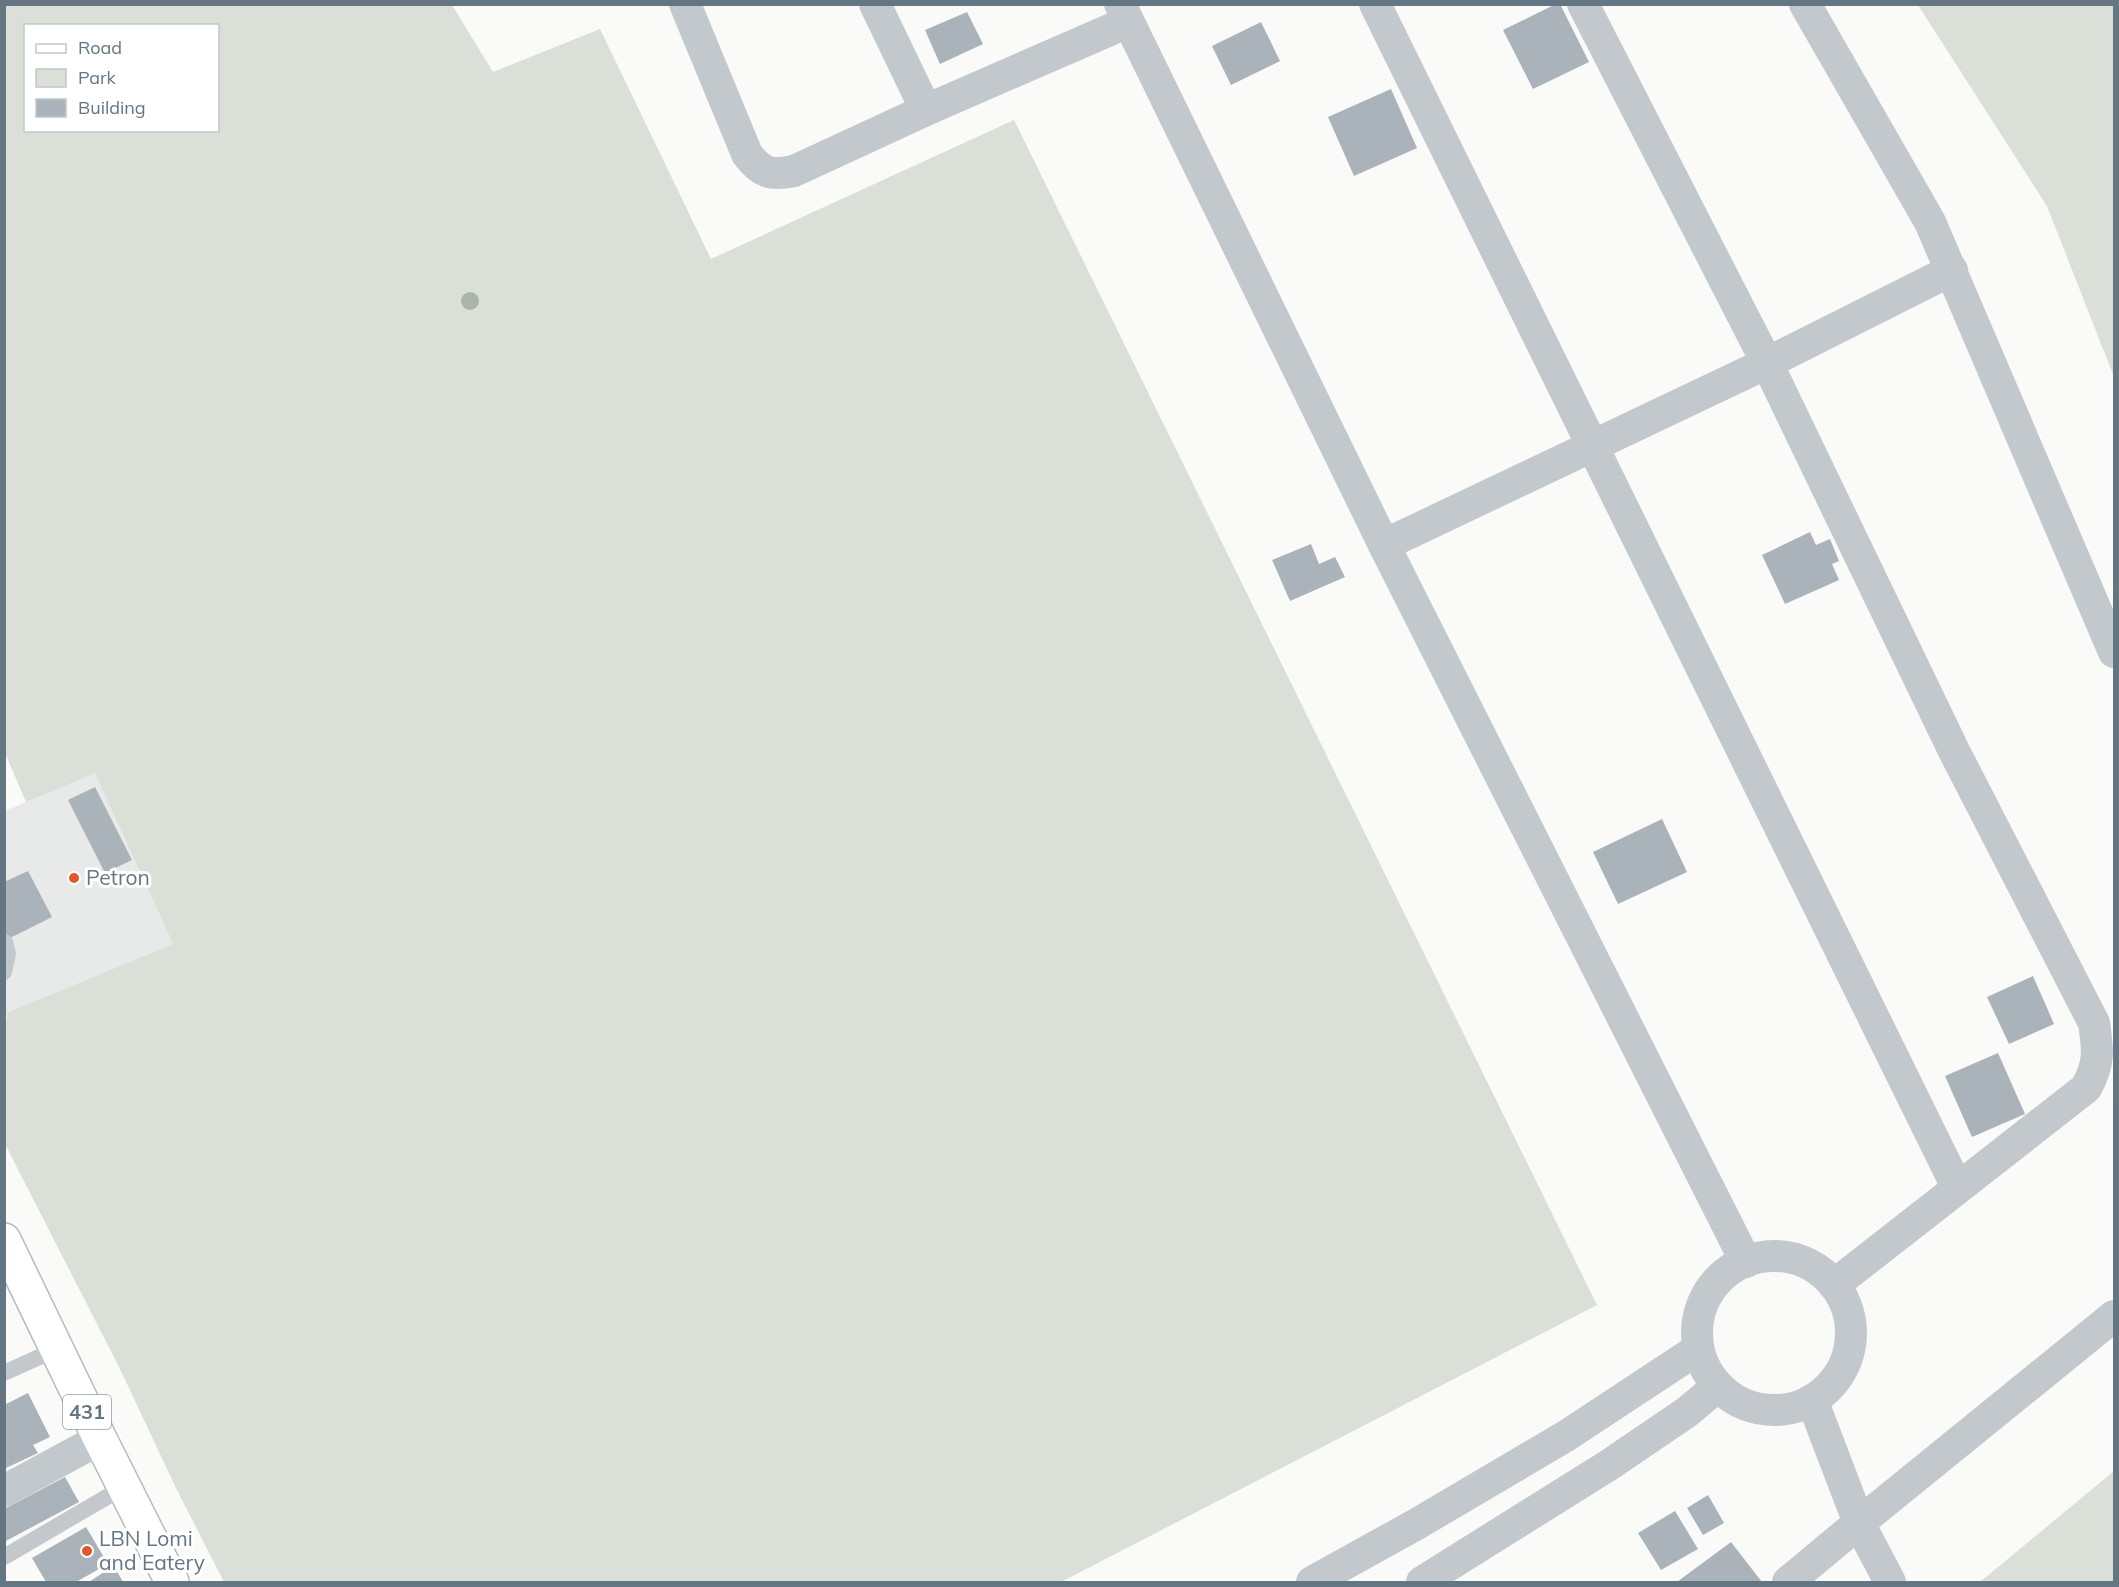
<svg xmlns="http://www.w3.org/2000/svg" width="2119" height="1587" viewBox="0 0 2119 1587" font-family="Mulish,sans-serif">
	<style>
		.built { fill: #e8e9e9 }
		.green { fill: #dadfd7; fill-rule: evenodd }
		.building { fill: #aab3b9 }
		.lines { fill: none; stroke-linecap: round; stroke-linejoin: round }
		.primary-casing { stroke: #b5babe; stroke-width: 36 }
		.service { stroke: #c3c8cc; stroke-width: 16 }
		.minor { stroke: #c3c8cc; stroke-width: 32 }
		.primary { stroke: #fff; stroke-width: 33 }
		.tree { fill: #aab4a7 }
		.poi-dot { fill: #e4572e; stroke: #fff; stroke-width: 2 }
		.labels { text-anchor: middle; stroke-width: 6; stroke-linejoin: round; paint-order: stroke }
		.shield { fill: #fff; stroke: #939fa8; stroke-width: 1.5 }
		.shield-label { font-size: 20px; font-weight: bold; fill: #657683 }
		.poi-label { font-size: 21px; fill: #657683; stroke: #fff; text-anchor: start }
	</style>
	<rect width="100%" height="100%" fill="#fafaf8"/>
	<!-- built -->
	<polygon class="built" points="95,772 173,944 5,1015 5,811"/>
	<!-- green -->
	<g class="green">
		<path d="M5 4 452 5 493 72 600 29 711 259 1014 120 1597 1305 1061 1582H224L176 1488 120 1369 5 1144 4 1053 7 1013 173 944 95 773 26 802 5 753ZM26 26H218V130H26Z"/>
		<polygon points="1918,5 2114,5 2114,377 2047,206"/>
		<polygon points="2114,1471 2114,1582 1980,1582"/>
	</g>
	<!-- building -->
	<g class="building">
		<polygon points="1556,4 1560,4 1589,62 1533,89 1503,30"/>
		<polygon points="967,12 983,44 940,64 925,30"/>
		<polygon points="1261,22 1280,61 1231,85 1212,46"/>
		<polygon points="1391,89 1417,148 1354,176 1328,117"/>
		<polygon points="1810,532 1816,545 1830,539 1839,561 1832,564 1839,580 1785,604 1762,555"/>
		<polygon points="1311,544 1319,564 1335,557 1345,577 1290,601 1272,560"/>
		<polygon points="95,787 132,860 105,873 68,800"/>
		<polygon points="1662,819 1687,872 1618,904 1593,852"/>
		<polygon points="28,871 52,917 4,941 4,882"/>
		<polygon points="2033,976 2054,1024 2009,1044 1987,997"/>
		<polygon points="1998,1053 2025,1114 1972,1137 1945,1076"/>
		<polygon points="28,1393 50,1437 33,1445 38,1453 4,1469 4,1405"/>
		<polygon points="65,1477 79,1502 4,1542 4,1509"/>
		<polygon points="1708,1495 1724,1523 1703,1535 1687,1508"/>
		<polygon points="1675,1511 1698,1549 1661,1570 1638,1533"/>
		<polygon points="86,1527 108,1564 76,1582 46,1582 32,1558"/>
		<polygon points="1731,1542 1762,1582 1677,1582 1685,1576"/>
		<polygon points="114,1566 123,1582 89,1582 98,1576"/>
	</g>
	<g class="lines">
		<defs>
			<polyline id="primary" points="4,1240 100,1439 172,1582"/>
		</defs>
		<!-- primary casing -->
		<use href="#primary" class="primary-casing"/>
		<!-- service -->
		<g class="service">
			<polyline points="4,972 8,954 5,942"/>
			<polyline points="4,1373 57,1349"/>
			<polyline points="4,1557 124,1487"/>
		</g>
		<!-- minor -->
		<g class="minor">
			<path d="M685 4 747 154C761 173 771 176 794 171L926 110 1128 22"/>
			<polyline points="875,4 926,110"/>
			<polyline points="1120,4 1384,545 1746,1262"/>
			<polyline points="1375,4 1957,1187"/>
			<path d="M1583 4 1767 363 1954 751 2094 1023C2098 1050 2100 1063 2086 1088L1834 1285"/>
			<polyline points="1805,4 1930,222 2114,652"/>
			<polyline points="1384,545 1767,363 1952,270"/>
			<circle cx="1774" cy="1333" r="77"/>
			<polyline points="1812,1400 1859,1523 1890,1582"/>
			<polyline points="4,1491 100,1439"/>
			<polyline points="1312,1582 1415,1525 1566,1436 1698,1349"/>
			<polyline points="1422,1582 1609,1465 1687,1412 1718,1386"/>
			<polyline points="1788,1582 1859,1523 2114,1316"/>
		</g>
		<!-- primary -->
		<use href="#primary" class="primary"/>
	</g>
	<!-- trees -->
	<circle class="tree" cx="470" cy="301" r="9"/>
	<!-- markers -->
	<g class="poi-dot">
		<circle cx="74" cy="878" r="6"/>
		<circle cx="87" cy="1551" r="6"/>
	</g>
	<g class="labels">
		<!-- shield labels -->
		<rect class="shield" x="63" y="1395" width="48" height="34" rx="4.5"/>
		<g class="shield-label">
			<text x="87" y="1419">431</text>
		</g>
		<!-- poi labels -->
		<g class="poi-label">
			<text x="86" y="885">Petron</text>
			<text x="99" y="1546">LBN Lomi<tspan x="99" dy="24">and Eatery</tspan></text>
		</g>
	</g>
	<!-- border -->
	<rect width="2119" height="1587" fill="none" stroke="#657683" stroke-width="12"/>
	<!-- legend -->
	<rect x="24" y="24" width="195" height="108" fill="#ffffff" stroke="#c1c8cd" stroke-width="1.5"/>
	<rect x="36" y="44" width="30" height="9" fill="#ffffff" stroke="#c1c8cd" stroke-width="1.5"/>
	<text x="78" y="54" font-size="18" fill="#657683">Road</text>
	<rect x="36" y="69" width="30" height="18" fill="#dadfd7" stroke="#c1c8cd" stroke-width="1.5"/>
	<text x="78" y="84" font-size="18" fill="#657683">Park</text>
	<rect x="36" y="99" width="30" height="18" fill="#aab3b9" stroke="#c1c8cd" stroke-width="1.5"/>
	<text x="78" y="114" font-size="18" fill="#657683">Building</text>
</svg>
